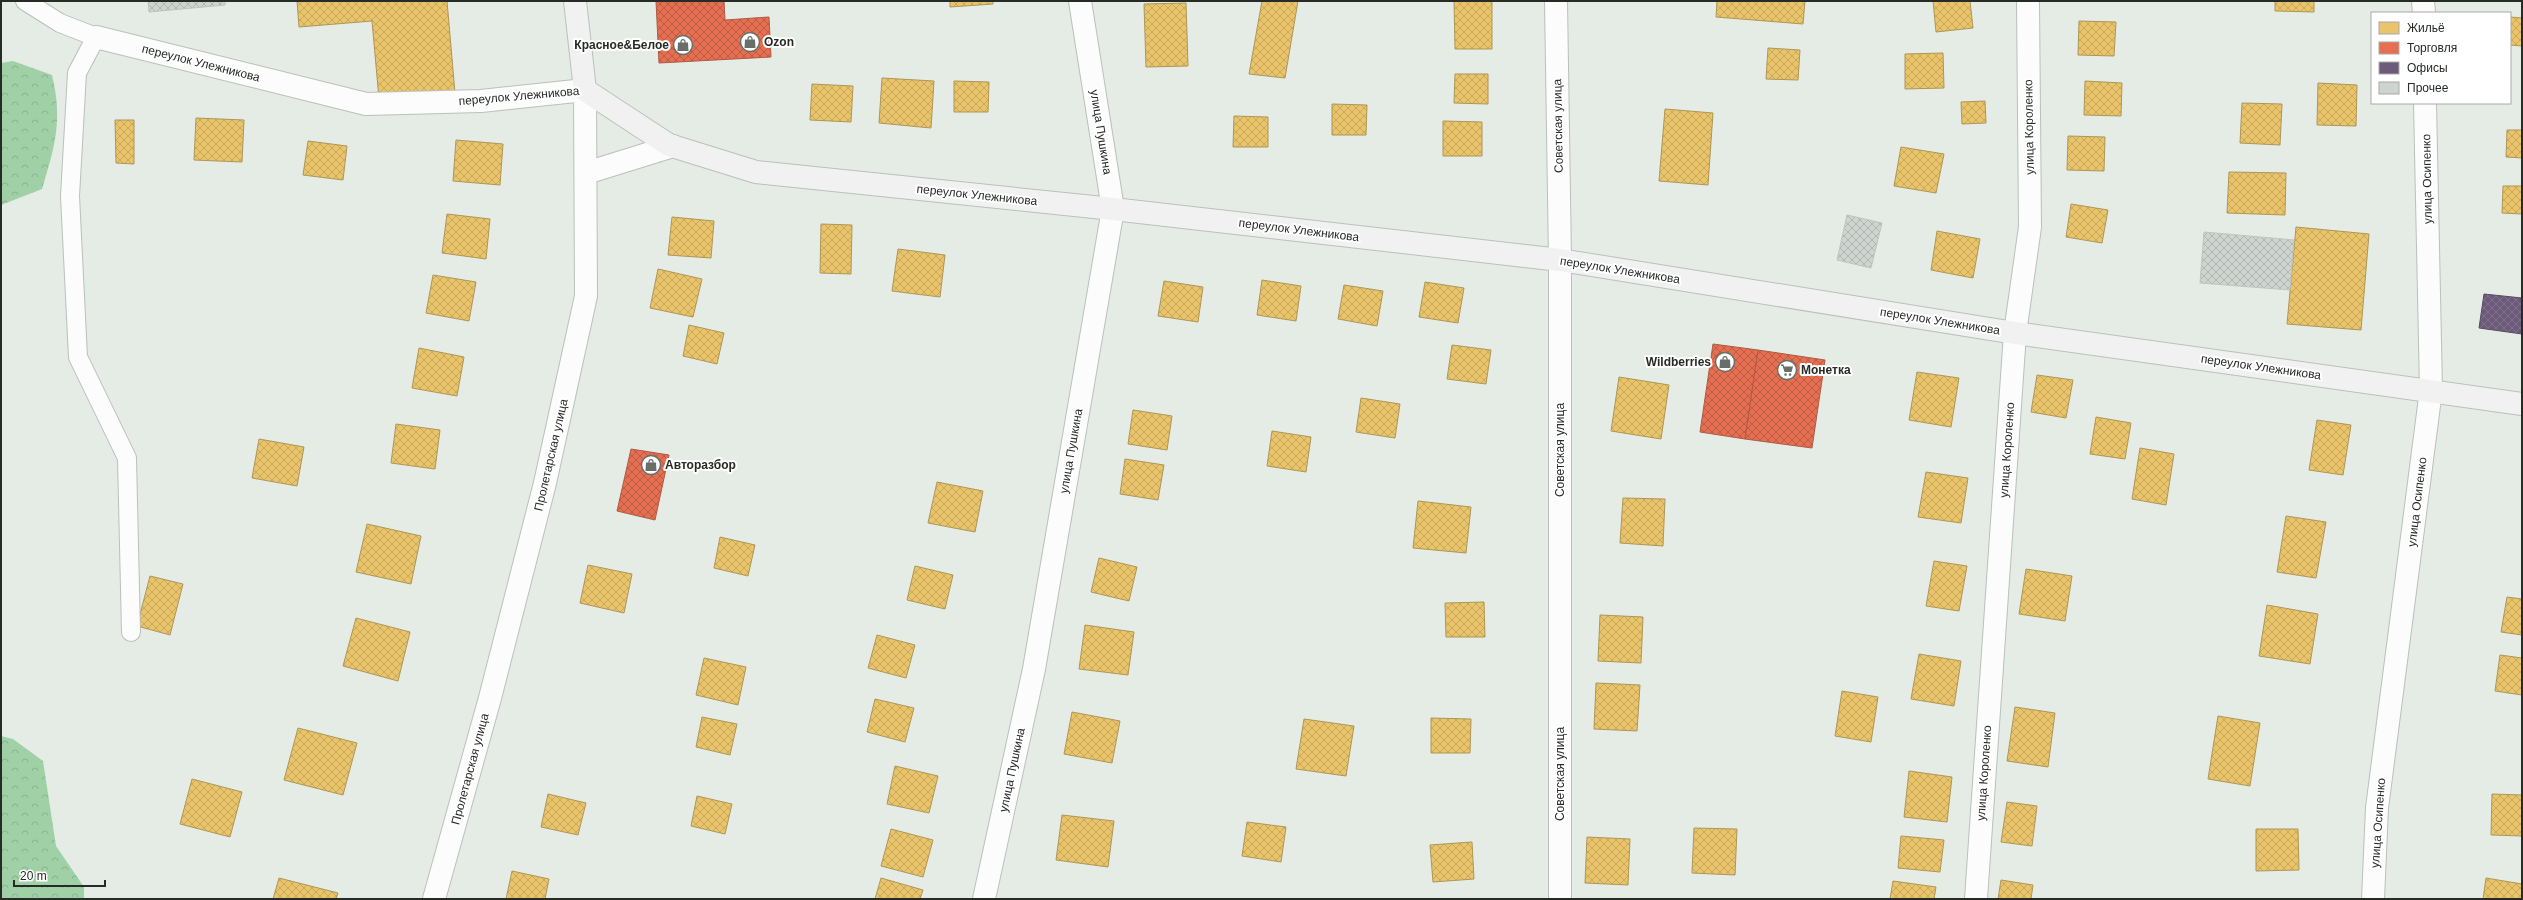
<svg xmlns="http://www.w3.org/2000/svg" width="2523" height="900" viewBox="0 0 2523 900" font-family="Helvetica,sans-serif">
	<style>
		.forest { fill: url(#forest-crowns) }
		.homes { fill: url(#homes-cross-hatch); stroke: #ae9656 }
		.shops { fill: url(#shops-cross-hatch); stroke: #ad5b44 }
		.offices { fill: url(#offices-cross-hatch); stroke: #584b61 }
		.building { fill: url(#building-cross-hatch); stroke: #bec4be }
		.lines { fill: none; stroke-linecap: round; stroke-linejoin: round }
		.service-casing { stroke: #bac0bb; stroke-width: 20 }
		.minor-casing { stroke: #bac0bb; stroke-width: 24 }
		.tertiary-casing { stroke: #bac0bb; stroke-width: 24 }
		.secondary-casing { stroke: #bac0bb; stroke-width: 24 }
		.service { stroke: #fbfcfb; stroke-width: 18 }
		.minor { stroke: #fbfcfb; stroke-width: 22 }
		.tertiary { stroke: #fbfcfb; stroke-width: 22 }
		.secondary { stroke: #f1f1f2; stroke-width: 22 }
		.labels { text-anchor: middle; stroke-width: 4; stroke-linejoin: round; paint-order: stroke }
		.poi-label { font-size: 12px; font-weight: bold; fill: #262b26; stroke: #fff; text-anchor: start }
		.street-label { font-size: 12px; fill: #262b26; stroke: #fff }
	</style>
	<defs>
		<pattern id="forest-crowns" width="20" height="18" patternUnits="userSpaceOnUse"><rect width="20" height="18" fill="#a0d0a6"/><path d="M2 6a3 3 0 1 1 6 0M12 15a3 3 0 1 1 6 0" fill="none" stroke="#8ab38f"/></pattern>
		<pattern id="homes-cross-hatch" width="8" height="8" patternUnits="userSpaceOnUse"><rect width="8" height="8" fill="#e9c46a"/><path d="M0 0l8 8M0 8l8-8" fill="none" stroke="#c8a95c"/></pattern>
		<pattern id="shops-cross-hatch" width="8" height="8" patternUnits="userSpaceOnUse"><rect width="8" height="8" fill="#e76f51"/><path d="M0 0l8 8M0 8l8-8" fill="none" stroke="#bb5b43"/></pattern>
		<pattern id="offices-cross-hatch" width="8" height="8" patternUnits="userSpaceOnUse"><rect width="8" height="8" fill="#6d597a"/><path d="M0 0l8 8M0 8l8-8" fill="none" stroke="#81728b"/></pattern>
		<pattern id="building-cross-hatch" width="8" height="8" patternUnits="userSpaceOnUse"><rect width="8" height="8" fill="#ced4cf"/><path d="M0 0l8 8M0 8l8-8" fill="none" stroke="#b1b6b2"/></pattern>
	</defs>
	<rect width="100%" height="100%" fill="#e4ece5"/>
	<!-- forest -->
	<g class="forest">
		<path d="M13 61 52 75C63 120 55 146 42 189L1 205V63Z"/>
		<polygon points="1,736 13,739 43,761 56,846 84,887 84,899 1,899"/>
	</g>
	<!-- homes -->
	<g class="homes">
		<polygon points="297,1 447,1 455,93 379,99 372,21 299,27"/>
		<polygon points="950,1 993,1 993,4 950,7"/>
		<polygon points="1262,1 1298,1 1285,78 1249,74"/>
		<polygon points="1454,1 1492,1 1492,49 1455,49"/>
		<polygon points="1717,1 1805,1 1803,24 1716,17"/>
		<polygon points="1933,1 1970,1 1973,28 1936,32"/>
		<polygon points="2275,1 2314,1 2314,12 2275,11"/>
		<polygon points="1186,3 1188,66 1146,67 1144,4"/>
		<polygon points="2510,17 2522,18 2522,46 2510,45"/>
		<polygon points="2079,21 2116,22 2114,56 2078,55"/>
		<polygon points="1768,48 1800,50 1798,80 1766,79"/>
		<polygon points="1943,53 1944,88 1905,89 1905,54"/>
		<polygon points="1455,74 1488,74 1488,104 1454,103"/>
		<polygon points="882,78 934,81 931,128 879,123"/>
		<polygon points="954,81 989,82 988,112 954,112"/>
		<polygon points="2085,81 2122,83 2121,116 2084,115"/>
		<polygon points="2318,83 2357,85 2356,126 2317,125"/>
		<polygon points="812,84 853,86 851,122 810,120"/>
		<polygon points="1985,101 1986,123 1962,124 1961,102"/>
		<polygon points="2242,103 2282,104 2280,145 2240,143"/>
		<polygon points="1332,104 1367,105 1366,135 1332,135"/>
		<polygon points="1665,109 1713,113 1708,185 1659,181"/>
		<polygon points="1234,116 1268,117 1268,147 1233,147"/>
		<polygon points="196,118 244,120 242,162 194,160"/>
		<polygon points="115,120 134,120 134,164 116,163"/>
		<polygon points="1443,121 1482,122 1482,156 1443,156"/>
		<polygon points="2507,130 2522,130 2522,158 2506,157"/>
		<polygon points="2068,136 2105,137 2104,171 2067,170"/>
		<polygon points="456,140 503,144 500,185 453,181"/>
		<polygon points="308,141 347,146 343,180 303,175"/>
		<polygon points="1901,147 1944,154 1936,193 1894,186"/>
		<polygon points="2229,172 2286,173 2285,215 2227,213"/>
		<polygon points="2503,186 2522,186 2522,214 2502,213"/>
		<polygon points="2071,204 2108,210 2102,243 2066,237"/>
		<polygon points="447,214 490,219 486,259 442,253"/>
		<polygon points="672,217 714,221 711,258 668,255"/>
		<polygon points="821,224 852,225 851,274 820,273"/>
		<polygon points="2296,227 2369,234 2361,330 2287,324"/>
		<polygon points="1937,231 1980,239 1973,278 1931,270"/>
		<polygon points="898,249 945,255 940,297 892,291"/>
		<polygon points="658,269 702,279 693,317 650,308"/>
		<polygon points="433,275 476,282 469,321 426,313"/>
		<polygon points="1262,280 1301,286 1296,321 1257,315"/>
		<polygon points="1164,281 1203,287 1198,322 1158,316"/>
		<polygon points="1425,282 1464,288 1458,323 1419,317"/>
		<polygon points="1344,285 1383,291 1377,326 1338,319"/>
		<polygon points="689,325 724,333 717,364 683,356"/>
		<polygon points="1452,345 1491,350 1486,384 1447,379"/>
		<polygon points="419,348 464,357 457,396 412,388"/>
		<polygon points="1917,372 1959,378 1951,427 1909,420"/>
		<polygon points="2037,375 2073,380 2066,418 2031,412"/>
		<polygon points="1619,377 1669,385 1661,439 1611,431"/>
		<polygon points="1361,398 1400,404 1395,438 1356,432"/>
		<polygon points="1133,410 1172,416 1167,450 1128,444"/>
		<polygon points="2096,417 2131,423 2125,459 2090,454"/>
		<polygon points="2317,420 2351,425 2343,475 2309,470"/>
		<polygon points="396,424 440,430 435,469 391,463"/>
		<polygon points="1272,431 1311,437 1306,472 1267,466"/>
		<polygon points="259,439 304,447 297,486 252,478"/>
		<polygon points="2140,448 2174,454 2166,505 2132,499"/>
		<polygon points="1125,459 1164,465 1158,500 1120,494"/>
		<polygon points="1926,472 1968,478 1961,523 1918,517"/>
		<polygon points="937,482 983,491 975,532 928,523"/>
		<polygon points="1623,498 1665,499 1663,546 1620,543"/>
		<polygon points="1418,501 1471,507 1466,553 1413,548"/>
		<polygon points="2286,516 2326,522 2316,578 2277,572"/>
		<polygon points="367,524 421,536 411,584 356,572"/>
		<polygon points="720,537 755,545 748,576 714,568"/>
		<polygon points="1099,558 1137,567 1129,601 1091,592"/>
		<polygon points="1934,561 1967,566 1959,611 1926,606"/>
		<polygon points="588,565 632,574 624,613 580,603"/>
		<polygon points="915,566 953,575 945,609 907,600"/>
		<polygon points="2026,569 2072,576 2065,621 2019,614"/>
		<polygon points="150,576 183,584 170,635 137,626"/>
		<polygon points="2507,597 2522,599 2522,635 2501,632"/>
		<polygon points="1484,602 1485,637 1446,637 1445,603"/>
		<polygon points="2267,605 2318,614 2310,664 2259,656"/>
		<polygon points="1600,615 1643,617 1641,663 1598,661"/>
		<polygon points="356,618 410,632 398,681 343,666"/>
		<polygon points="1085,625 1134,632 1128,675 1079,669"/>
		<polygon points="877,635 915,645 906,678 868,668"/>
		<polygon points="1919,654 1961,661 1954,706 1911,699"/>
		<polygon points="2500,655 2522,658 2522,695 2495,691"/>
		<polygon points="704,658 746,667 738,705 696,695"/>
		<polygon points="1596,683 1640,685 1637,731 1594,729"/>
		<polygon points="1842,691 1878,697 1871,742 1835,736"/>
		<polygon points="875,699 914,708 905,742 867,732"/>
		<polygon points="2015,707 2055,713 2048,767 2007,761"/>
		<polygon points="1072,712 1120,721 1112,763 1064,754"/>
		<polygon points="2218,716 2260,723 2250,786 2208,779"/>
		<polygon points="702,717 737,724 730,755 696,747"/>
		<polygon points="1431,718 1471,719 1470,753 1431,753"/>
		<polygon points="1304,719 1354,726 1346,776 1296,769"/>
		<polygon points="298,728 357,743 343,795 284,780"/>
		<polygon points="895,766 938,776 929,813 887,804"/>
		<polygon points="1909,771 1952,777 1947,822 1904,817"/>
		<polygon points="192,779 242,792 230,837 180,824"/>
		<polygon points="548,794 586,803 578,835 541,827"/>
		<polygon points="2492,794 2522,795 2522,836 2491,835"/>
		<polygon points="697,796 732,804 725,834 691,826"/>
		<polygon points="2007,802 2037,806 2032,846 2001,842"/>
		<polygon points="1062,815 1114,821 1108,867 1056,860"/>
		<polygon points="1247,822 1286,827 1281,862 1242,856"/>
		<polygon points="1694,828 1737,829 1735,875 1692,873"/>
		<polygon points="891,829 933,840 923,877 881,866"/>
		<polygon points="2256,829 2298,829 2299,870 2256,871"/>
		<polygon points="1901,836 1944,840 1940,872 1898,868"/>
		<polygon points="1587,837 1630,839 1628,885 1585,883"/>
		<polygon points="1472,842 1474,879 1433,882 1430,845"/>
		<polygon points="512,871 549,879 545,899 506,899"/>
		<polygon points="279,878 338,893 336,899 273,899"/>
		<polygon points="881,878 923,890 920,899 875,899"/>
		<polygon points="2486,878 2522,884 2522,899 2483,899"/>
		<polygon points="2001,880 2033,885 2031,899 1998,899"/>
		<polygon points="1893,881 1936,887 1934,899 1890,899"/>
	</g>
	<!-- shops -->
	<g class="shops">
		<polygon points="656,1 724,1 725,20 769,17 771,57 659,63"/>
		<polygon points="1713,344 1758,350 1745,439 1700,432"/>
		<polygon points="1758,350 1825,360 1812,448 1745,439"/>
		<polygon points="631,449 669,455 655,520 617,511"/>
	</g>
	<!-- offices -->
	<polygon class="offices" points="2484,294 2522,298 2522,334 2479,328"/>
	<!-- building -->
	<g class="building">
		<polygon points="148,1 225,1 225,5 149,12"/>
		<polygon points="1847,215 1882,223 1871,268 1837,260"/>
		<polygon points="2204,232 2294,240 2290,290 2200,283"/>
	</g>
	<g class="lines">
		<defs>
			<polyline id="service" points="25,1 60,23 96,37 77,73 70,196 78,357 127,458 131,632"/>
			<g id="minor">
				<polyline points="1556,1 1560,260 1560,899"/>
				<polyline points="2423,1 2424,13"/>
				<polyline points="96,37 366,104 481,101 585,90"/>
				<polyline points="984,899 1034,669 1113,209 1080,1"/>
				<polyline points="1976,899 2015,333 2030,227 2028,1"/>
				<polyline points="2373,899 2377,808 2431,390 2425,103"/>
			</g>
			<g id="tertiary">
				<polyline points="586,173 673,146"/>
				<polyline points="434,899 490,698 545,483 586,296 585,90"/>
			</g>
			<polyline id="secondary" points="575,1 585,90 669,145 756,172 1113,209 1560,260 2015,333 2522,404"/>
		</defs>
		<!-- service casing -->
		<use href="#service" class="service-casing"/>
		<!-- minor casing -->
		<use href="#minor" class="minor-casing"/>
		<!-- tertiary casing -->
		<use href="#tertiary" class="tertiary-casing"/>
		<!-- secondary casing -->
		<use href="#secondary" class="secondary-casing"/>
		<!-- service -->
		<use href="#service" class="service"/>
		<!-- minor -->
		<use href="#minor" class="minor"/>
		<!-- tertiary -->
		<use href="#tertiary" class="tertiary"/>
		<!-- secondary -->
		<use href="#secondary" class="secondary"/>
	</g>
	<!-- icons -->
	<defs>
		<symbol id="shop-ring" viewBox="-11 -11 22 22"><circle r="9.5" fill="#fff" stroke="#686f69" stroke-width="1.5"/><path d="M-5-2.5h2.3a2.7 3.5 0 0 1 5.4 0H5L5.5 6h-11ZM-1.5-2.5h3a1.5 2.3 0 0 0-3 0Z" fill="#686f69"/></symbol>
		<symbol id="supermarket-ring" viewBox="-11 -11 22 22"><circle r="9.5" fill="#fff" stroke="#686f69" stroke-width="1.5"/><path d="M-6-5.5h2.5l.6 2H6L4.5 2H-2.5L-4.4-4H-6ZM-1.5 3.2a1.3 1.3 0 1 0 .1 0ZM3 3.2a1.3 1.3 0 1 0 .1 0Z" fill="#686f69"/></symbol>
	</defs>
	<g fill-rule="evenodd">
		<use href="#shop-ring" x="739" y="31" width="22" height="22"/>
		<use href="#shop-ring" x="672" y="34" width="22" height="22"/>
		<use href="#shop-ring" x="1714" y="351" width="22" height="22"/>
		<use href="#supermarket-ring" x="1776" y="359" width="22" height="22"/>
		<use href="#shop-ring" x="640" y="454" width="22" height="22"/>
	</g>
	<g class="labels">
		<!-- poi labels -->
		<g class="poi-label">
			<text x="764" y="46">Ozon</text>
			<text x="669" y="49" text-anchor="end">Красное&amp;Белое</text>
			<text x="1711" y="366" text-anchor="end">Wildberries</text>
			<text x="1801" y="374">Монетка</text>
			<text x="665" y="469">Авторазбор</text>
		</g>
		<!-- street labels -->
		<g class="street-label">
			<text transform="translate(201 63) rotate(14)" y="4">переулок Улежникова</text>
			<text transform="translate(519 96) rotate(-5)" y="4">переулок Улежникова</text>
			<text transform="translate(1558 126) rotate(-91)" y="4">Советская улица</text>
			<text transform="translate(2029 127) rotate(-91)" y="4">улица Короленко</text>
			<text transform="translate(1101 132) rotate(81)" y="4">улица Пушкина</text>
			<text transform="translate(2427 179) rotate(-91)" y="4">улица Осипенко</text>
			<text transform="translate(977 195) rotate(6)" y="4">переулок Улежникова</text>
			<text transform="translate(1299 230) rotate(7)" y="4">переулок Улежникова</text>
			<text transform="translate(1620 270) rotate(9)" y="4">переулок Улежникова</text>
			<text transform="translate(1940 321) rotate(9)" y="4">переулок Улежникова</text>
			<text transform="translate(2261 367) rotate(8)" y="4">переулок Улежникова</text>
			<text transform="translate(1560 450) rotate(-90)" y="4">Советская улица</text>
			<text transform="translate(2007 450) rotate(-86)" y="4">улица Короленко</text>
			<text transform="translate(1071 451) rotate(-80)" y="4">улица Пушкина</text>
			<text transform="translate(551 455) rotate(-77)" y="4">Пролетарская улица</text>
			<text transform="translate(2417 502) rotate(-83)" y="4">улица Осипенко</text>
			<text transform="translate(470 769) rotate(-75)" y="4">Пролетарская улица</text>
			<text transform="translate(1012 770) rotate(-78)" y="4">улица Пушкина</text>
			<text transform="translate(1984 773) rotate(-86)" y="4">улица Короленко</text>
			<text transform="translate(1560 774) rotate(-90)" y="4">Советская улица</text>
			<text transform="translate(2378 823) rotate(-86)" y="4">улица Осипенко</text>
		</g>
	</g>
	<!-- border -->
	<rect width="2523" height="900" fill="none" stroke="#262b26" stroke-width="4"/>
	<!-- legend -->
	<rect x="2371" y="12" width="140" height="92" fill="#ffffff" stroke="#a8aaa8"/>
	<rect x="2379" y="22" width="20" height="12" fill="#e9c46a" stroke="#a8aaa8"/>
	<text x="2407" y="32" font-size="12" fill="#262b26">Жильё</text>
	<rect x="2379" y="42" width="20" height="12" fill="#e76f51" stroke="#a8aaa8"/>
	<text x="2407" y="52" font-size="12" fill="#262b26">Торговля</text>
	<rect x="2379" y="62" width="20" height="12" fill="#6d597a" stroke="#a8aaa8"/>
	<text x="2407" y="72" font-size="12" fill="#262b26">Офисы</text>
	<rect x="2379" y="82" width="20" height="12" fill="#ced4cf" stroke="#a8aaa8"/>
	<text x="2407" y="92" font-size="12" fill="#262b26">Прочее</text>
	<!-- scale -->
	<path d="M14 880v6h91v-6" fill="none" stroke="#262b26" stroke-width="2"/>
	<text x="20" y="880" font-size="12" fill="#262b26" stroke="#ffffff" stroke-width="3" paint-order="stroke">20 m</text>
</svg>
